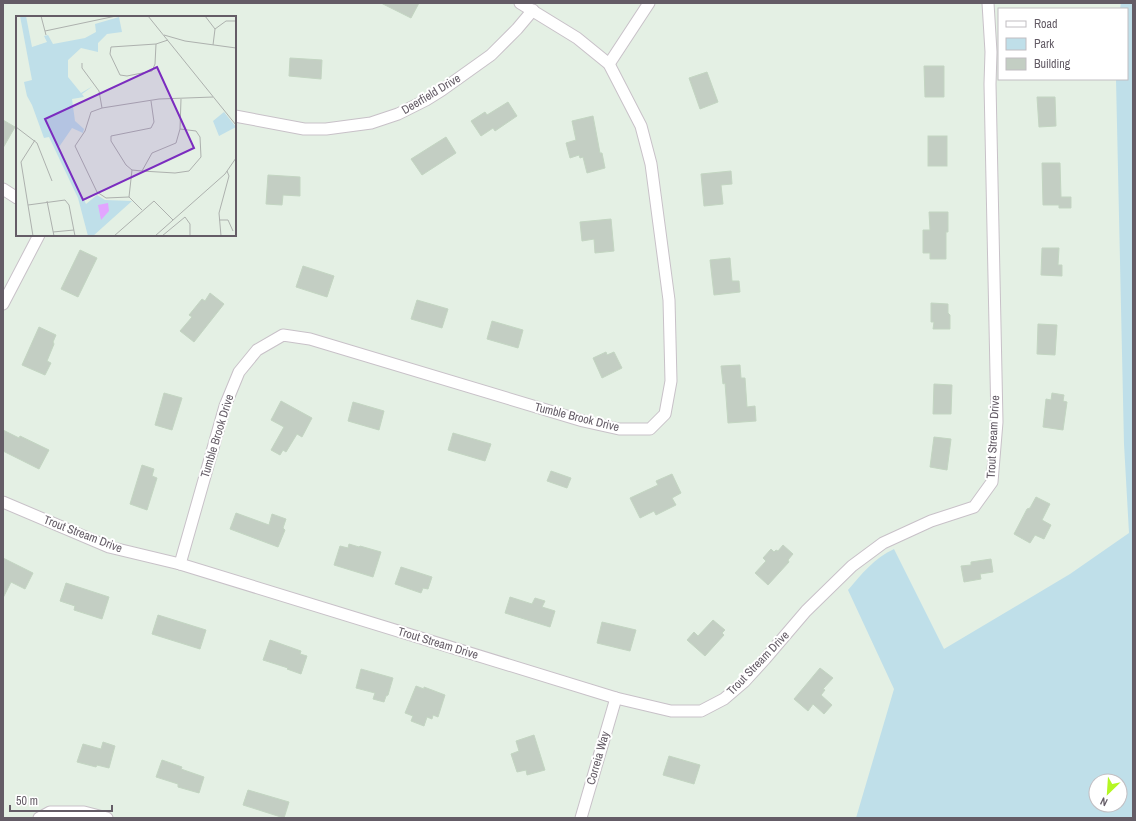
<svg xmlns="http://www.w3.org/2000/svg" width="1136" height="821" viewBox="0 0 1136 821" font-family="'Archivo Narrow',sans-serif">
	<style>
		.green { fill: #bfdfe9; fill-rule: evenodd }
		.building { fill: #c3cec3; stroke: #c3d5c2 }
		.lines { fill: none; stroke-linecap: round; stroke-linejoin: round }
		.street-casing { stroke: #c8c1c8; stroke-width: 13 }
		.street { stroke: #fff; stroke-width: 11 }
		.labels { text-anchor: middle; stroke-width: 4; stroke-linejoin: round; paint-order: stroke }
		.street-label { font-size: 12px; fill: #645c66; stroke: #fff }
		.inset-road { fill: none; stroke: #adb1ae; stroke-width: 1 }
		.view { fill: #7b2cbf; fill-opacity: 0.15; stroke: #7b2cbf; stroke-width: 2 }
		.inset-edge { fill: none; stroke: #645c66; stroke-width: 2 }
	</style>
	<rect width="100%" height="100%" fill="#e4f0e4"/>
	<!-- green -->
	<path class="green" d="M1121 3H1133V818H856L894 689 848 590C862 574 874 558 894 549L944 649 1070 574 1129 533 1124 444 1116 79H1127V9H1120ZM1096 781H1120V805H1096Z"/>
	<!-- building -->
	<g class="building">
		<polygon points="381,3 419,3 411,18"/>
		<polygon points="290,58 322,60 321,79 289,76"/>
		<polygon points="924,66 944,66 944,97 925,97"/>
		<polygon points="707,72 718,102 700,109 689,78"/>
		<polygon points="1037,97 1055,97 1056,126 1039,127"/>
		<polygon points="508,102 517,116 495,131 493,128 481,136 471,121 485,112 487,115"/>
		<polygon points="593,116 600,153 602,153 605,168 587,173 583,157 580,158 579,155 570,158 566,143 576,140 572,121"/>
		<polygon points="3,120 15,127 3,148"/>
		<rect x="928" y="136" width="19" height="30"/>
		<polygon points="446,137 456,153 422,175 411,159"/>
		<polygon points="1042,163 1060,163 1061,197 1071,197 1071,208 1059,208 1059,205 1043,205"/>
		<polygon points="731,171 732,184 721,185 723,204 704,206 701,174"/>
		<polygon points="268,175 300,177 300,196 283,195 282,205 266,204"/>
		<polygon points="929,212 948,212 948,232 946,232 946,259 930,259 930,253 923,253 923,230 930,230"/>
		<polygon points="611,219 614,251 595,253 594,239 582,241 580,222"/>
		<polygon points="1042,248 1059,248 1058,265 1062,265 1062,276 1041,275"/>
		<polygon points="80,250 97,258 78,297 61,289"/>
		<polygon points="730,258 732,281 739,281 740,292 714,295 710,260"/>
		<polygon points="303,266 334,276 327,297 296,287"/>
		<polygon points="210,293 224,304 194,342 180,331 192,317 189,315 202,299 205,301"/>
		<polygon points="417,300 448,309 442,328 411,319"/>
		<polygon points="931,303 948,304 948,313 950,315 950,329 933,329 934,322 931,322"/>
		<polygon points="492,321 523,330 518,348 487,339"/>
		<polygon points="1038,324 1057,325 1055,355 1037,354"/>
		<polygon points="39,327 56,335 53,342 54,344 47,361 51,363 45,375 22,365"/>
		<polygon points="606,352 607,355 614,352 622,368 602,378 593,358"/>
		<polygon points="740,365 741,378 745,378 747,407 755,406 756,421 728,423 725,383 723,384 721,366"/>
		<polygon points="934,384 952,385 951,414 933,414"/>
		<polygon points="164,393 182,398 172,430 155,425"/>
		<polygon points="1052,393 1064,395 1063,401 1067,402 1063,430 1043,427 1046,399 1051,400"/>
		<polygon points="281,401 312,418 302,437 297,434 286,452 283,450 280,455 271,450 284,427 271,420"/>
		<polygon points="353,402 384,411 379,430 348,421"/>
		<polygon points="3,430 19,438 20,436 49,450 39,469 3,451"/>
		<polygon points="453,433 491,444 485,461 448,450"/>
		<polygon points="934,437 951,439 947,470 930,467"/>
		<polygon points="142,465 154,469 152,476 157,478 147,510 130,504"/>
		<polygon points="551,471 571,478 567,488 547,481"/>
		<polygon points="672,474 681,493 672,498 676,505 656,515 654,511 640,518 630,498 658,485 656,481"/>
		<polygon points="1036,497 1050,504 1042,520 1051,525 1044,539 1035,535 1030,543 1014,534 1027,509 1030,508"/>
		<polygon points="236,513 269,525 272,514 286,519 283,528 285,530 278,547 230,529"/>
		<polygon points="349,544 359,547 360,546 381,552 373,577 334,565 340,546 348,548"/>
		<polygon points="783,545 793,554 788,560 789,562 768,585 755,573 766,561 763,558 771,549 774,552 776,550 778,551"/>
		<polygon points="3,558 33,573 25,589 11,582 3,598"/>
		<polygon points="991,559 993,572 980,574 981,579 964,582 961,566 971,565 971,562"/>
		<polygon points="401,567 432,577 428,589 423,588 421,593 395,584"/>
		<polygon points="66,583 109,597 102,619 74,610 75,606 60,601"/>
		<polygon points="510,597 532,604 535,598 545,601 542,607 555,611 550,627 505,613"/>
		<polygon points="158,615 206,630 200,649 152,634"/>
		<polygon points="713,620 725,630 722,633 724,635 705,656 687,640 694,632 698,636"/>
		<polygon points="602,622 636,630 630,651 597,643"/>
		<polygon points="270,640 301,651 300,654 307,656 301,674 287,669 288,668 263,660"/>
		<polygon points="820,668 833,678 823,689 825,690 821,695 832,705 824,714 813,704 808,711 794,699"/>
		<polygon points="361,669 393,678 388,695 386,696 384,702 373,699 375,693 356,688"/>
		<polygon points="416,686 424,689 424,687 445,695 438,717 433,715 432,719 427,717 424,726 411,721 413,716 405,713"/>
		<polygon points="534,735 545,770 527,775 526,770 517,772 511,754 519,751 516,741"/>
		<polygon points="103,742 115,746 109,768 97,765 96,767 77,762 83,744 101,749"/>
		<polygon points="669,756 700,765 694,784 663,775"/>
		<polygon points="162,760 182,767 181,769 204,777 199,793 178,787 178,784 156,777"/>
		<polygon points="248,790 289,802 284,818 243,805"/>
	</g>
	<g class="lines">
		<defs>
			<g id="street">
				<polyline points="609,64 649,3"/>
				<polyline points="235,116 304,129 326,129 371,123 398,114 426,100 442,90 491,55 517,29 533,10"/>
				<polyline points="3,189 17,198"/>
				<polyline points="3,304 39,235"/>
				<polyline points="3,502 109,547 180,564 616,698 671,711 701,711 724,699 745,681 765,659 806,611 852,566 883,543 931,521 974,507 992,482 997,422 990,84 991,52 988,3"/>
				<polyline points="180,564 225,406 239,372 257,350 283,335 310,339 583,421 619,429 650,429 665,414 671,381 669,300 651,164 641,126 609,64 577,38 520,3"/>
				<polyline points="39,818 50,812 84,812 107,818"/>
				<polyline points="581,818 616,698"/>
			</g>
		</defs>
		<!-- street casing -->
		<use href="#street" class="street-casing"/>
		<!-- street -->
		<use href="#street" class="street"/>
	</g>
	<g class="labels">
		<!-- street labels -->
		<g class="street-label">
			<text transform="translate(431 94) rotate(-31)" y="4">Deerfield Drive</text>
			<text transform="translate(577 417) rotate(14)" y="4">Tumble Brook Drive</text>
			<text transform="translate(217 436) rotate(-73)" y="4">Tumble Brook Drive</text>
			<text transform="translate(993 437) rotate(-87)" y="4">Trout Stream Drive</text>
			<text transform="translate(83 534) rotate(21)" y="4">Trout Stream Drive</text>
			<text transform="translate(438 643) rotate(17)" y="4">Trout Stream Drive</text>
			<text transform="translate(758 663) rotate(-46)" y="4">Trout Stream Drive</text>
			<text transform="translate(598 758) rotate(-74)" y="4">Correia Way</text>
		</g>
	</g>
	<!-- overview -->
	<g transform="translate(16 16)">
		<rect width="220" height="220" fill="#e4f0e4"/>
		<path d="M4 0H10L16 31 31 26 28 20 32 19 37 28 69 22 80 16 79 8 103 1 106 16 91 18 82 27V36L65 32 52 44V61L65 77 77 70 66 78 68 81 56 83 59 105 68 113 67 117 56 112 43 131 70 188 81 179 89 184 116 185 77 220H72L62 182 33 121 28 122 16 89 11 80 8 66 16 64ZM208 96 220 111 203 120 197 105Z" fill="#bfdfe9"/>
		<path d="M92 187 93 195 85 204 82 189Z" fill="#e2a5ff"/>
		<path class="inset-road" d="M25 0 30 19M132 0 220 109M189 0 199 13 197 29M199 13 210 5H220M29 15 100 0M148 19 169 25 220 32M140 28 139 48 136 55 111 60 104 59 94 38 95 31ZM140 28 152 24M66 47V52L83 75 86 92M135 85 138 106 135 112 95 120V125L110 149 116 154 126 155 159 157 173 155 185 141 184 121 180 115 164 113M0 111 21 127 36 165M126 155 136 137 160 127 164 113 165 83M113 181 116 154M31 185 38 220M12 189 49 184 53 189 59 220M126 194 113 181 90 182 81 176 59 130 69 115 75 96 86 92 143 83 197 81M203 204H212L217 215M37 216 58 214M17 220 5 146 19 124M98 220 138 185 157 204M139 220 209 158 220 142M146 220 169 201 174 208V220M205 220 203 197 213 160 211 155"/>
		<path class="view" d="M141 51 178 132 67 184 29 103Z"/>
		<rect width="220" height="220" class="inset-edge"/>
	</g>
	<!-- border -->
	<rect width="1136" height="821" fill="none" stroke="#645c66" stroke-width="8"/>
	<!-- legend -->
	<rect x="998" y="8" width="130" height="72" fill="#ffffff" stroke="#c1bec2"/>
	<rect x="1006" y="21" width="20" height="6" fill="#ffffff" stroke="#c1bec2"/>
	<text x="1034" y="28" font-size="12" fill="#645c66">Road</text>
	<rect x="1006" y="38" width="20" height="12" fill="#bfdfe9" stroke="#c1bec2"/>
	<text x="1034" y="48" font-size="12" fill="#645c66">Park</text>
	<rect x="1006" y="58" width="20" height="12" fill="#c3cec3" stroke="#c1bec2"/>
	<text x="1034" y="68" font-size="12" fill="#645c66">Building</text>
	<!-- north arrow -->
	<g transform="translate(1108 793) rotate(205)"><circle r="19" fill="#ffffff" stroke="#c1bec2"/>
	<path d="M0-3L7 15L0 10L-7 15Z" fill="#b4f723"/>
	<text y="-6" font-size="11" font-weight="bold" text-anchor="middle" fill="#645c66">N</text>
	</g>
	<!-- scale -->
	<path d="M10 805v6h102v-6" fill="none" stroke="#645c66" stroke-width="2"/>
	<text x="16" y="805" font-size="12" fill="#645c66" stroke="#ffffff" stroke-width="3" paint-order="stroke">50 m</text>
</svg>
